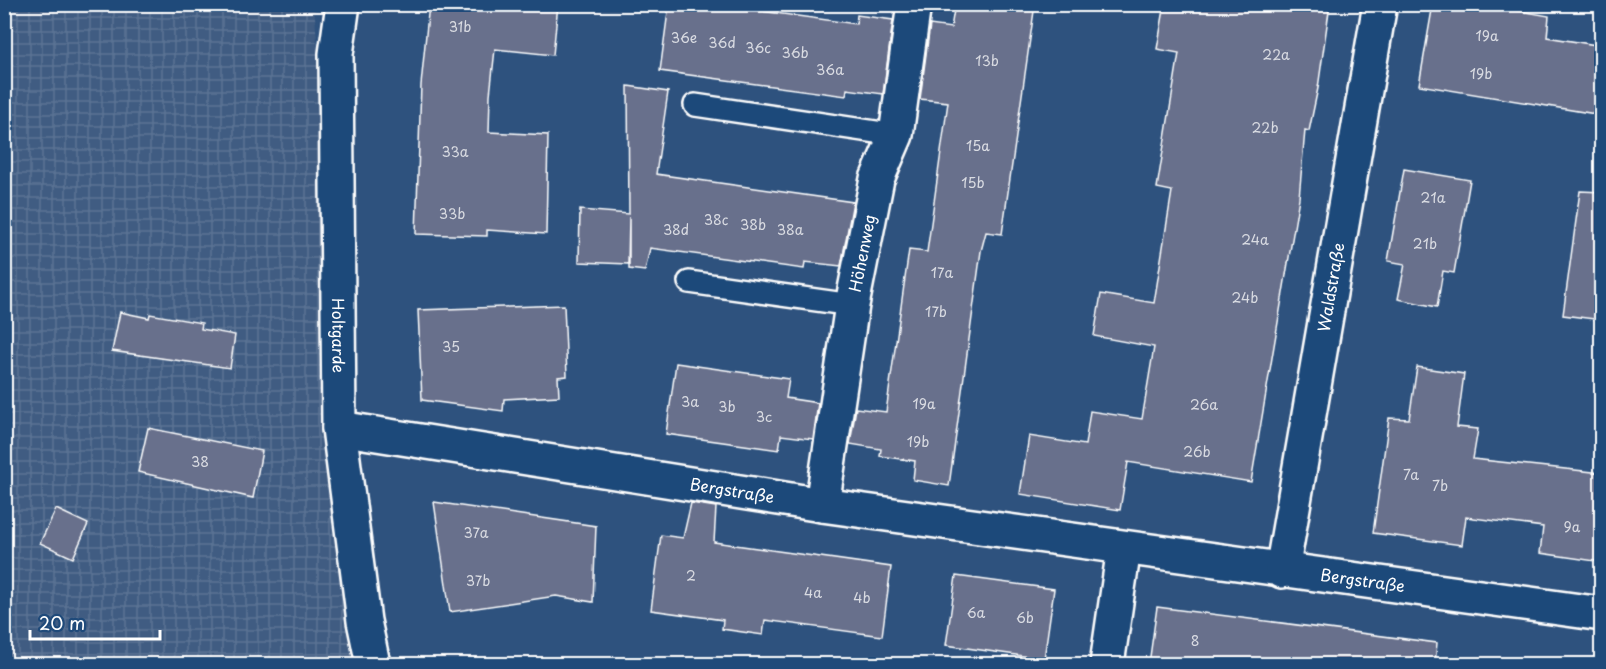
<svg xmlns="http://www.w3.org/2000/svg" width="1606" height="669" viewBox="0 0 1606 669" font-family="'Playpen Sans',sans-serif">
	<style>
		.industrial { fill: url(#industrial-grid) }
		.building { fill: #68708c; stroke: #fff; stroke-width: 1.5 }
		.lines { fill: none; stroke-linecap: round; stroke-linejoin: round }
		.lane-casing { stroke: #fff; stroke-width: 26 }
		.street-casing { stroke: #fff; stroke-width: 38 }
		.secondary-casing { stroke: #fff; stroke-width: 38 }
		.lane { stroke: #1f4a7a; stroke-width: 21 }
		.street { stroke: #1f4a7a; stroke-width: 33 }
		.secondary { stroke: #1f4a7a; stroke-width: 33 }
		.labels { text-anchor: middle; stroke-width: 4.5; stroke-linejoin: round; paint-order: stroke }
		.number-label { font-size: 14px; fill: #d9dbe2 }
		.street-label { font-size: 16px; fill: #fff; stroke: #1f4a7a }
	</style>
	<defs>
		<pattern id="industrial-grid" width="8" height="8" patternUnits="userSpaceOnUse" patternTransform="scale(1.5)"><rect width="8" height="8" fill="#3f5b82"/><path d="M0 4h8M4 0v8" fill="none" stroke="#5c7495"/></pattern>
	</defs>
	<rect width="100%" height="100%" fill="#2e527e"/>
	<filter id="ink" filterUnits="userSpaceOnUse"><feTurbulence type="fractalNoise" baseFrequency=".0167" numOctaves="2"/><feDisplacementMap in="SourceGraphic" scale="12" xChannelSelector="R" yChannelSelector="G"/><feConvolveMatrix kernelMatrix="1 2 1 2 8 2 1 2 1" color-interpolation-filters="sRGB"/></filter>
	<g filter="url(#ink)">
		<!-- industrial -->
		<polygon class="industrial" points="4,5 314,5 369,664 5,664"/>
		<!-- building -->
		<g class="building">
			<polygon points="429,4 558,4 553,55 495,49 490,95 489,132 548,135 546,234 487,230 487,236 416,234 421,85"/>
			<polygon points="669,4 710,4 856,24 857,15 893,20 883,94 847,89 846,96 660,71"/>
			<polygon points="955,4 1035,4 1002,234 986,232 981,251 949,486 913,480 915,461 880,456 881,449 850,444 856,408 886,412 909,250 927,252 948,102 920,99 930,25 951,28"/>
			<polygon points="1165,4 1330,4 1318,88 1309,131 1305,130 1299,198 1251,482 1128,462 1120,510 1020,494 1029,436 1085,445 1090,411 1142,419 1154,347 1094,336 1101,294 1154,303 1172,191 1157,188 1179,53 1157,49"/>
			<polygon points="1433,4 1482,4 1549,16 1547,37 1602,46 1602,115 1419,85"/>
			<polygon points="628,86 668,92 656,174 853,202 841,266 805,262 804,269 650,248 645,271 629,269 629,217 628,264 579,262 580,210 629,214"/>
			<polygon points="1404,169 1470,180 1454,273 1443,271 1437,307 1398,299 1405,264 1388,261"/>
			<polygon points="1580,191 1602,192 1602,320 1563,315"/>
			<polygon points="564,305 567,376 558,377 559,396 504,399 503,411 422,400 418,310"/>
			<polygon points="120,312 149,318 150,314 202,323 201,329 235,335 230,368 112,351"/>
			<polygon points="676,363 789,379 786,398 818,403 813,439 781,435 779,450 666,434"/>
			<polygon points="1417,367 1464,374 1457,427 1478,429 1473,459 1602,473 1602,562 1540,553 1543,527 1466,517 1462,545 1373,533 1389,418 1409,419"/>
			<polygon points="148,428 262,451 253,498 138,472"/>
			<polygon points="434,502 596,526 593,602 556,596 450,612"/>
			<polygon points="691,503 716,507 714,542 891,567 882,636 765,620 763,635 722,629 723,620 651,610 661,535 683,538"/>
			<polygon points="56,509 88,524 73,558 40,543"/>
			<polygon points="956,576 1054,589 1044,659 946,645"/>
			<polygon points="1157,607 1437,643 1435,664 1149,664"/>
		</g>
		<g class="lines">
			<defs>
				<g id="lane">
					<polyline points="695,105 896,135"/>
					<polyline points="689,282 852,305"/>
				</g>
				<g id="street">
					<path id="s1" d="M339 428 822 505 1602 614"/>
					<path id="s2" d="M822 505 852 305 877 179 896 135 914 4"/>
					<path id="s3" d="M1282 571 1380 4"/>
					<polyline points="1107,664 1124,548"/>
				</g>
				<g id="secondary">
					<path id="s4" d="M343 4 336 54 339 428 364 621 373 664"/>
				</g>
			</defs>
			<!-- lane casing -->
			<use href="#lane" class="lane-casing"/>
			<!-- street casing -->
			<use href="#street" class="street-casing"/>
			<!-- secondary casing -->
			<use href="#secondary" class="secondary-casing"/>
			<!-- lane -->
			<use href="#lane" class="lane"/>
			<!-- street -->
			<use href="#street" class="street"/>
			<!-- secondary -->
			<use href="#secondary" class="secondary"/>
		</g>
	</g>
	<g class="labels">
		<!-- number labels -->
		<g class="number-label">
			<text x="460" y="32">31b</text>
			<text x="1487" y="41">19a</text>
			<text x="684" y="43">36e</text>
			<text x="722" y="48">36d</text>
			<text x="758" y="53">36c</text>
			<text x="795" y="58">36b</text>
			<text x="1276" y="60">22a</text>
			<text x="987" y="66">13b</text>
			<text x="830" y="75">36a</text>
			<text x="1481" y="79">19b</text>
			<text x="1265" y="133">22b</text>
			<text x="978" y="151">15a</text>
			<text x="455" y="157">33a</text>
			<text x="973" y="188">15b</text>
			<text x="1433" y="203">21a</text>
			<text x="452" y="219">33b</text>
			<text x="716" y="225">38c</text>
			<text x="753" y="230">38b</text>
			<text x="676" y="235">38d</text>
			<text x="790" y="235">38a</text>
			<text x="1255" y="245">24a</text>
			<text x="1425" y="249">21b</text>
			<text x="942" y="278">17a</text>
			<text x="1245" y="303">24b</text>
			<text x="936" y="317">17b</text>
			<text x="451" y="352">35</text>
			<text x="690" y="407">3a</text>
			<text x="924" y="409">19a</text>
			<text x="1204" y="410">26a</text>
			<text x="727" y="412">3b</text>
			<text x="764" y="422">3c</text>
			<text x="918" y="447">19b</text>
			<text x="1197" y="457">26b</text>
			<text x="200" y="467">38</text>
			<text x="1411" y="480">7a</text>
			<text x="1440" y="491">7b</text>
			<text x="1572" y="532">9a</text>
			<text x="476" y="538">37a</text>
			<text x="691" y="581">2</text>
			<text x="478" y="586">37b</text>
			<text x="813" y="598">4a</text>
			<text x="862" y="603">4b</text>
			<text x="976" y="618">6a</text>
			<text x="1025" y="623">6b</text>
			<text x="1195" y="646">8</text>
		</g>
		<!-- street labels -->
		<g class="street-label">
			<text dy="6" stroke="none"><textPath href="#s2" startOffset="255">Höhenweg</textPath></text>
			<text dy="6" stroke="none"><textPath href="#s3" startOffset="288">Waldstraße</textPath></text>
			<text dy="6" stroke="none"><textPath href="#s4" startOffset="332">Holtgarde</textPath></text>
			<text dy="6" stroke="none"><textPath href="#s1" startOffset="398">Bergstraße</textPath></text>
			<text dy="6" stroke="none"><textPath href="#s1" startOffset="1035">Bergstraße</textPath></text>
		</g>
	</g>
	<!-- margin -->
	<rect width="1606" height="669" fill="none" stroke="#1f4a7a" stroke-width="24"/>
	<rect x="12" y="12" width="1582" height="645" fill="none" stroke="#fff" stroke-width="2" filter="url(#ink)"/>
	<!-- scale -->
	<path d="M30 630v9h130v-9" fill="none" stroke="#ffffff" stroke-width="3"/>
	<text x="39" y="630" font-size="18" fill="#ffffff" stroke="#1f4a7a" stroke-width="4.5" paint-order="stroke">20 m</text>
</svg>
